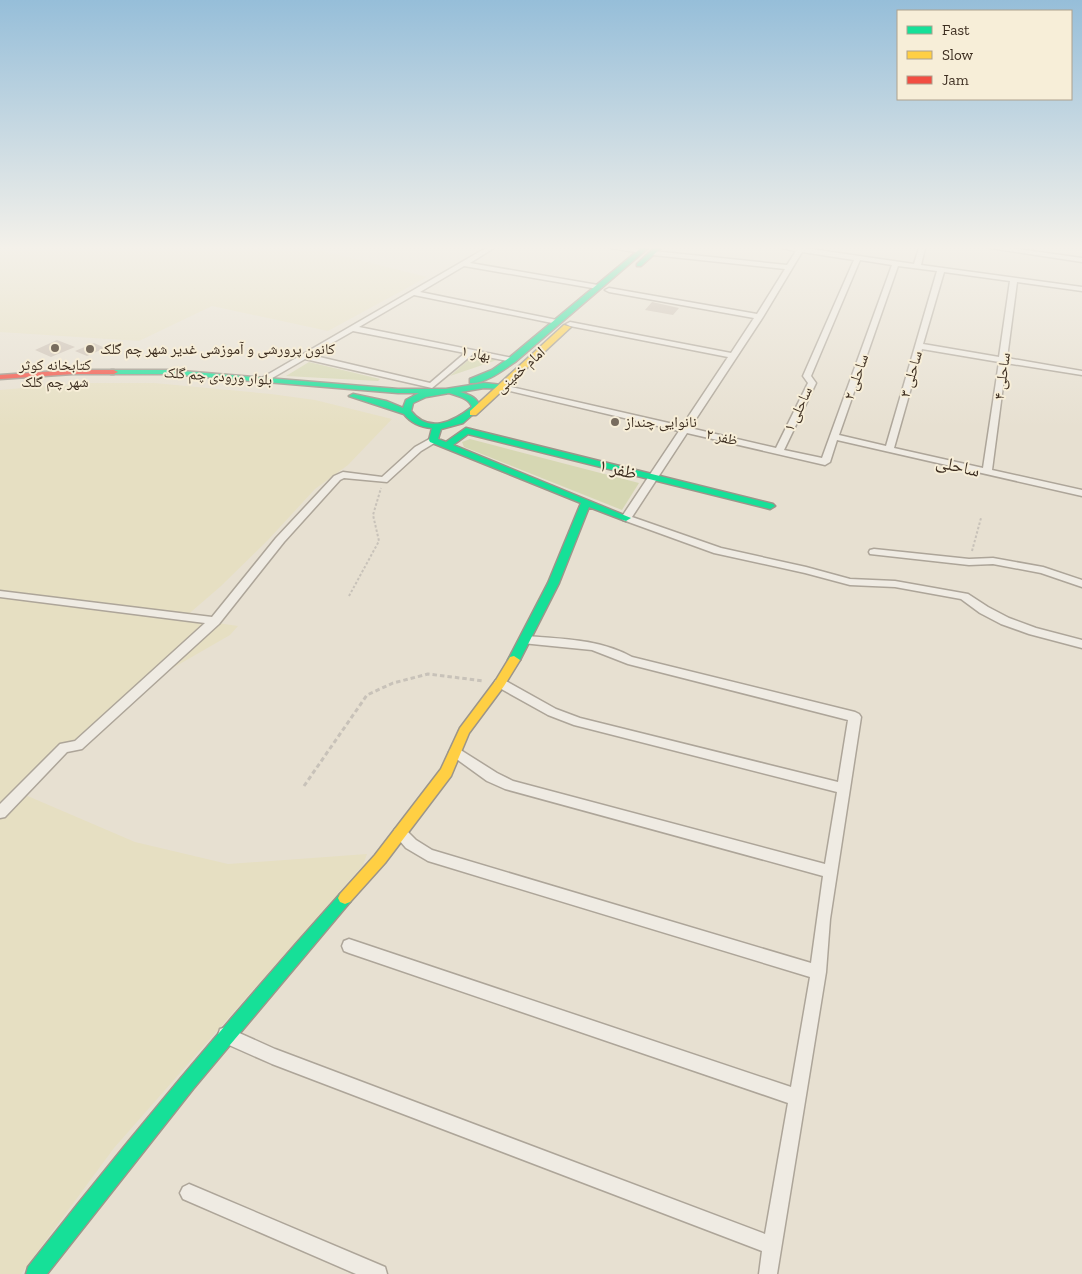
<svg xmlns="http://www.w3.org/2000/svg" width="1082" height="1274" viewBox="0 0 1082 1274" font-family="'Zilla Slab','Noto Naskh Arabic',serif">
	<style>
		.farmland { fill: #e6dfc2 }
		.green { fill: #d6d7b3 }
		.building { fill: #cbbfb2 }
		.lines { fill: none; stroke-linecap: round; stroke-linejoin: round }
		.street-casing { stroke: #ada599; stroke-width: 3 }
		.fast-casing { stroke: #9c958a; stroke-width: 3 }
		.slow-casing { stroke: #9c958a; stroke-width: 3 }
		.jam-casing { stroke: #9c958a; stroke-width: 3 }
		.path-far1 { stroke: #c8c2b9; stroke-width: 2; stroke-dasharray: 2.5 2; stroke-linecap: butt }
		.path { stroke: #c8c2b9; stroke-width: 3; stroke-dasharray: 4.5 3; stroke-linecap: butt }
		.street { fill: #efebe3; fill-rule: evenodd }
		.fast { fill: #16e098; fill-rule: evenodd }
		.slow { fill: #ffcf43; fill-rule: evenodd }
		.jam { fill: #f24e42; fill-rule: evenodd }
		.poi-dot { fill: #786c5e; stroke: #f7eed8; stroke-width: 2 }
		.labels { text-anchor: middle; stroke-width: 4; stroke-linejoin: round; paint-order: stroke }
		.far-poi-label { font-size: 15px; fill: #3d2e20; stroke: #f7eed8; text-anchor: start }
		.far-street-label { font-size: 15px; fill: #3d2e20; stroke: #f7eed8 }
		.street-label { font-size: 18px; fill: #3d2e20; stroke: #f7eed8 }
	</style>
	<rect width="100%" height="100%" fill="#e7e0d1"/>
	<!-- farmland -->
	<g class="farmland">
		<polygon points="0,248 326,248 322,251 427,277 328,331 212,306 139,341 0,332"/>
		<polygon points="82,383 154,383 271,394 315,400 392,419 348,465 315,489 268,540 221,586 184,618 238,626 230,635 131,692 76,742 16,791 135,842 228,864 367,854 363,865 114,1148 21,1274 0,1274 0,390"/>
	</g>
	<!-- green -->
	<g class="green">
		<polygon points="474,355 497,360 450,376"/>
		<polygon points="309,362 380,379 378,381 286,376"/>
		<polygon points="470,439 639,483 622,510 464,447 462,442"/>
	</g>
	<!-- building -->
	<g class="building">
		<polygon points="652,302 679,308 673,315 645,310"/>
		<polygon points="57,340 75,347 51,357 35,350"/>
		<polygon points="94,343 105,348 87,356 75,351"/>
	</g>
	<g class="lines">
		<defs>
			<g id="street">
				<path d="M486 248H494L470 263 598 285 602 287 598 289 464 266 420 292 557 320 561 322 557 324 414 295 359 327 512 358 516 360 512 362 473 354 432 388 305 359 267 381 260 379ZM353 331 465 353 430 383 311 355Z"/>
				<polygon points="611,248 636,248 644,251 641,253"/>
				<path d="M782 248H804L914 264 919 248H925L921 265 1082 287V291L1017 282 1007 358 1082 371V375L1006 363 992 470 1082 490V496L837 440 830 462 825 465 687 433 632 517 721 548 806 567 850 579 895 581 968 594 988 607 1009 618 1036 628 1082 640V648L1029 634 1001 624 980 613 961 599 895 587 850 585 805 573 714 553 623 520 621 518 679 431 502 389 498 387 502 385 682 426 728 357 570 326 566 324 570 322 731 353 754 318 609 292 605 290 609 288 757 314 785 269 653 255 650 253 653 251 787 265 796 251ZM802 252 854 260 803 376 808 383 776 448 690 428 763 317ZM860 260 892 265 822 458 784 450 816 383 811 376ZM898 266 937 271 886 446 839 435ZM944 272 1010 281 999 357 923 344ZM922 349 999 362 983 468 894 448Z"/>
				<polygon points="990,248 1011,248 1082,258 1082,262"/>
				<polygon points="433,437 437,440 436,442 421,451 387,482 344,478 340,480 284,542 219,624 82,749 67,752 5,817 0,818 0,804 60,744 75,741 205,623 0,597 0,591 212,617 276,538 334,476 343,472 382,477 415,447"/>
				<polygon points="874,549 969,559 993,558 1043,567 1082,580 1082,587 1041,573 993,564 969,565 870,554 869,552 870,550"/>
				<path d="M526 636C563 639 599 639 632 657L855 712 859 714 861 717 830 919 826 972 777 1274H759L762 1251 272 1064 220 1041 218 1035 220 1029 226 1027 275 1049 765 1234 788 1103 349 953 344 951 342 946 344 941 349 939 791 1087 810 977 428 861 406 848 393 833 395 829 400 827 405 829 416 840 432 850 811 963 823 876 505 789 487 781 451 755 449 752 451 749 455 747 459 749 497 773 513 781 825 864 837 792 574 725 548 715 496 686 494 683 496 680H504L556 709 580 718 838 782 848 720 628 664 592 650 522 643 520 640Z"/>
				<polygon points="189,1184 385,1267 387,1274 356,1274 183,1199 180,1193 183,1187"/>
			</g>
			<g id="fast">
				<path d="M641 248H648L515 362C503 370 485 384 470 383V379L492 370 509 358Z"/>
				<polygon points="654,248 661,248 641,266 637,266 637,264"/>
				<path d="M111 370H170L398 389H446L484 383 502 385H505V389L484 388 460 392C469 395 478 397 480 408L463 423 441 429 438 439 446 442 466 428 773 504 775 506 770 509 468 434 453 445 631 518 626 521 623 520 589 507 559 583 520 660 514 664 508 660 548 583 581 503 430 442 429 440 432 428C420 427 411 423 404 414L349 396 353 394 386 401 403 408 406 400 419 393H398L170 374H111ZM449 393C458 396 469 398 472 407 453 422 429 434 411 411L413 403 426 397Z"/>
				<path d="M345 892 350 894 352 898 350 902 193 1089 47 1274H26L28 1267C128 1139 232 1015 340 894Z"/>
			</g>
			<g id="slow">
				<polygon points="564,325 571,327 476,415 470,415 470,411"/>
				<polygon points="514,656 520,660 504,686 469,733 451,776 385,863 350,902 345,904 340,902 338,898 340,894 375,855 441,769 460,728 496,680 510,657"/>
			</g>
			<polygon id="jam" points="73,370 114,370 118,372 114,374 73,374 0,379 0,375"/>
		</defs>
		<!-- street casing -->
		<use href="#street" class="street-casing"/>
		<!-- fast casing -->
		<use href="#fast" class="fast-casing"/>
		<!-- slow casing -->
		<use href="#slow" class="slow-casing"/>
		<!-- jam casing -->
		<use href="#jam" class="jam-casing"/>
		<!-- path-far1 -->
		<g class="path-far1">
			<polyline points="972,551 981,518"/>
			<polyline points="349,596 379,541 373,515 381,488"/>
		</g>
		<!-- path -->
		<polyline class="path" points="304,786 367,695 393,683 428,674 484,681"/>
		<!-- street -->
		<use href="#street" class="street"/>
		<!-- fast -->
		<use href="#fast" class="fast"/>
		<!-- slow -->
		<use href="#slow" class="slow"/>
		<!-- jam -->
		<use href="#jam" class="jam"/>
	</g>
	<!-- sky -->
	<linearGradient id="sky" x2="0" y2="1"><stop stop-color="#96bed9"/><stop offset="0.58" stop-color="#f4f1ea"/><stop offset="1" stop-color="#f4f1ea" stop-opacity="0"/></linearGradient>
	<rect width="1082" height="427" fill="url(#sky)"/>
	<!-- markers -->
	<g class="poi-dot">
		<circle cx="55" cy="348" r="5"/>
		<circle cx="90" cy="349" r="5"/>
		<circle cx="615" cy="422" r="5"/>
	</g>
	<g class="labels">
		<!-- far-poi labels -->
		<g class="far-poi-label">
			<text x="100" y="354">کانون پرورشی و آموزشی غدیر شهر چم گلک</text>
			<text x="55" y="370" text-anchor="middle">کتابخانه کوثر<tspan x="55" dy="17">شهر چم گلک</tspan></text>
			<text x="625" y="427">نانوایی چنداز</text>
		</g>
		<!-- far-street labels -->
		<g class="far-street-label">
			<text transform="translate(476 353) rotate(11)" y="5">بهار ۱</text>
			<text transform="translate(520 370) rotate(-42)" y="5">امام خمینی</text>
			<text transform="translate(911 374) rotate(-74)" y="5">ساحلی ۳</text>
			<text transform="translate(218 376) rotate(4)" y="5">بلوار ورودی چم گلک</text>
			<text transform="translate(1002 376) rotate(-82)" y="5">ساحلی ۴</text>
			<text transform="translate(856 377) rotate(-71)" y="5">ساحلی ۲</text>
			<text transform="translate(798 409) rotate(-65)" y="5">ساحلی ۱</text>
			<text transform="translate(722 437) rotate(13)" y="5">ظفر ۲</text>
		</g>
		<!-- street labels -->
		<g class="street-label">
			<text transform="translate(958 466) rotate(13)" y="6">ساحلی</text>
			<text transform="translate(618 469) rotate(14)" y="6">ظفر ۱</text>
		</g>
	</g>
	<!-- legend -->
	<rect x="897" y="10" width="175" height="90" fill="#f7eed8" stroke="#ada18e"/>
	<rect x="907" y="26" width="25" height="8" fill="#16e098" stroke="#ada18e"/>
	<text x="942" y="35" font-size="15" fill="#3d2e20">Fast</text>
	<rect x="907" y="51" width="25" height="8" fill="#ffcf43" stroke="#ada18e"/>
	<text x="942" y="60" font-size="15" fill="#3d2e20">Slow</text>
	<rect x="907" y="76" width="25" height="8" fill="#f24e42" stroke="#ada18e"/>
	<text x="942" y="85" font-size="15" fill="#3d2e20">Jam</text>
</svg>
